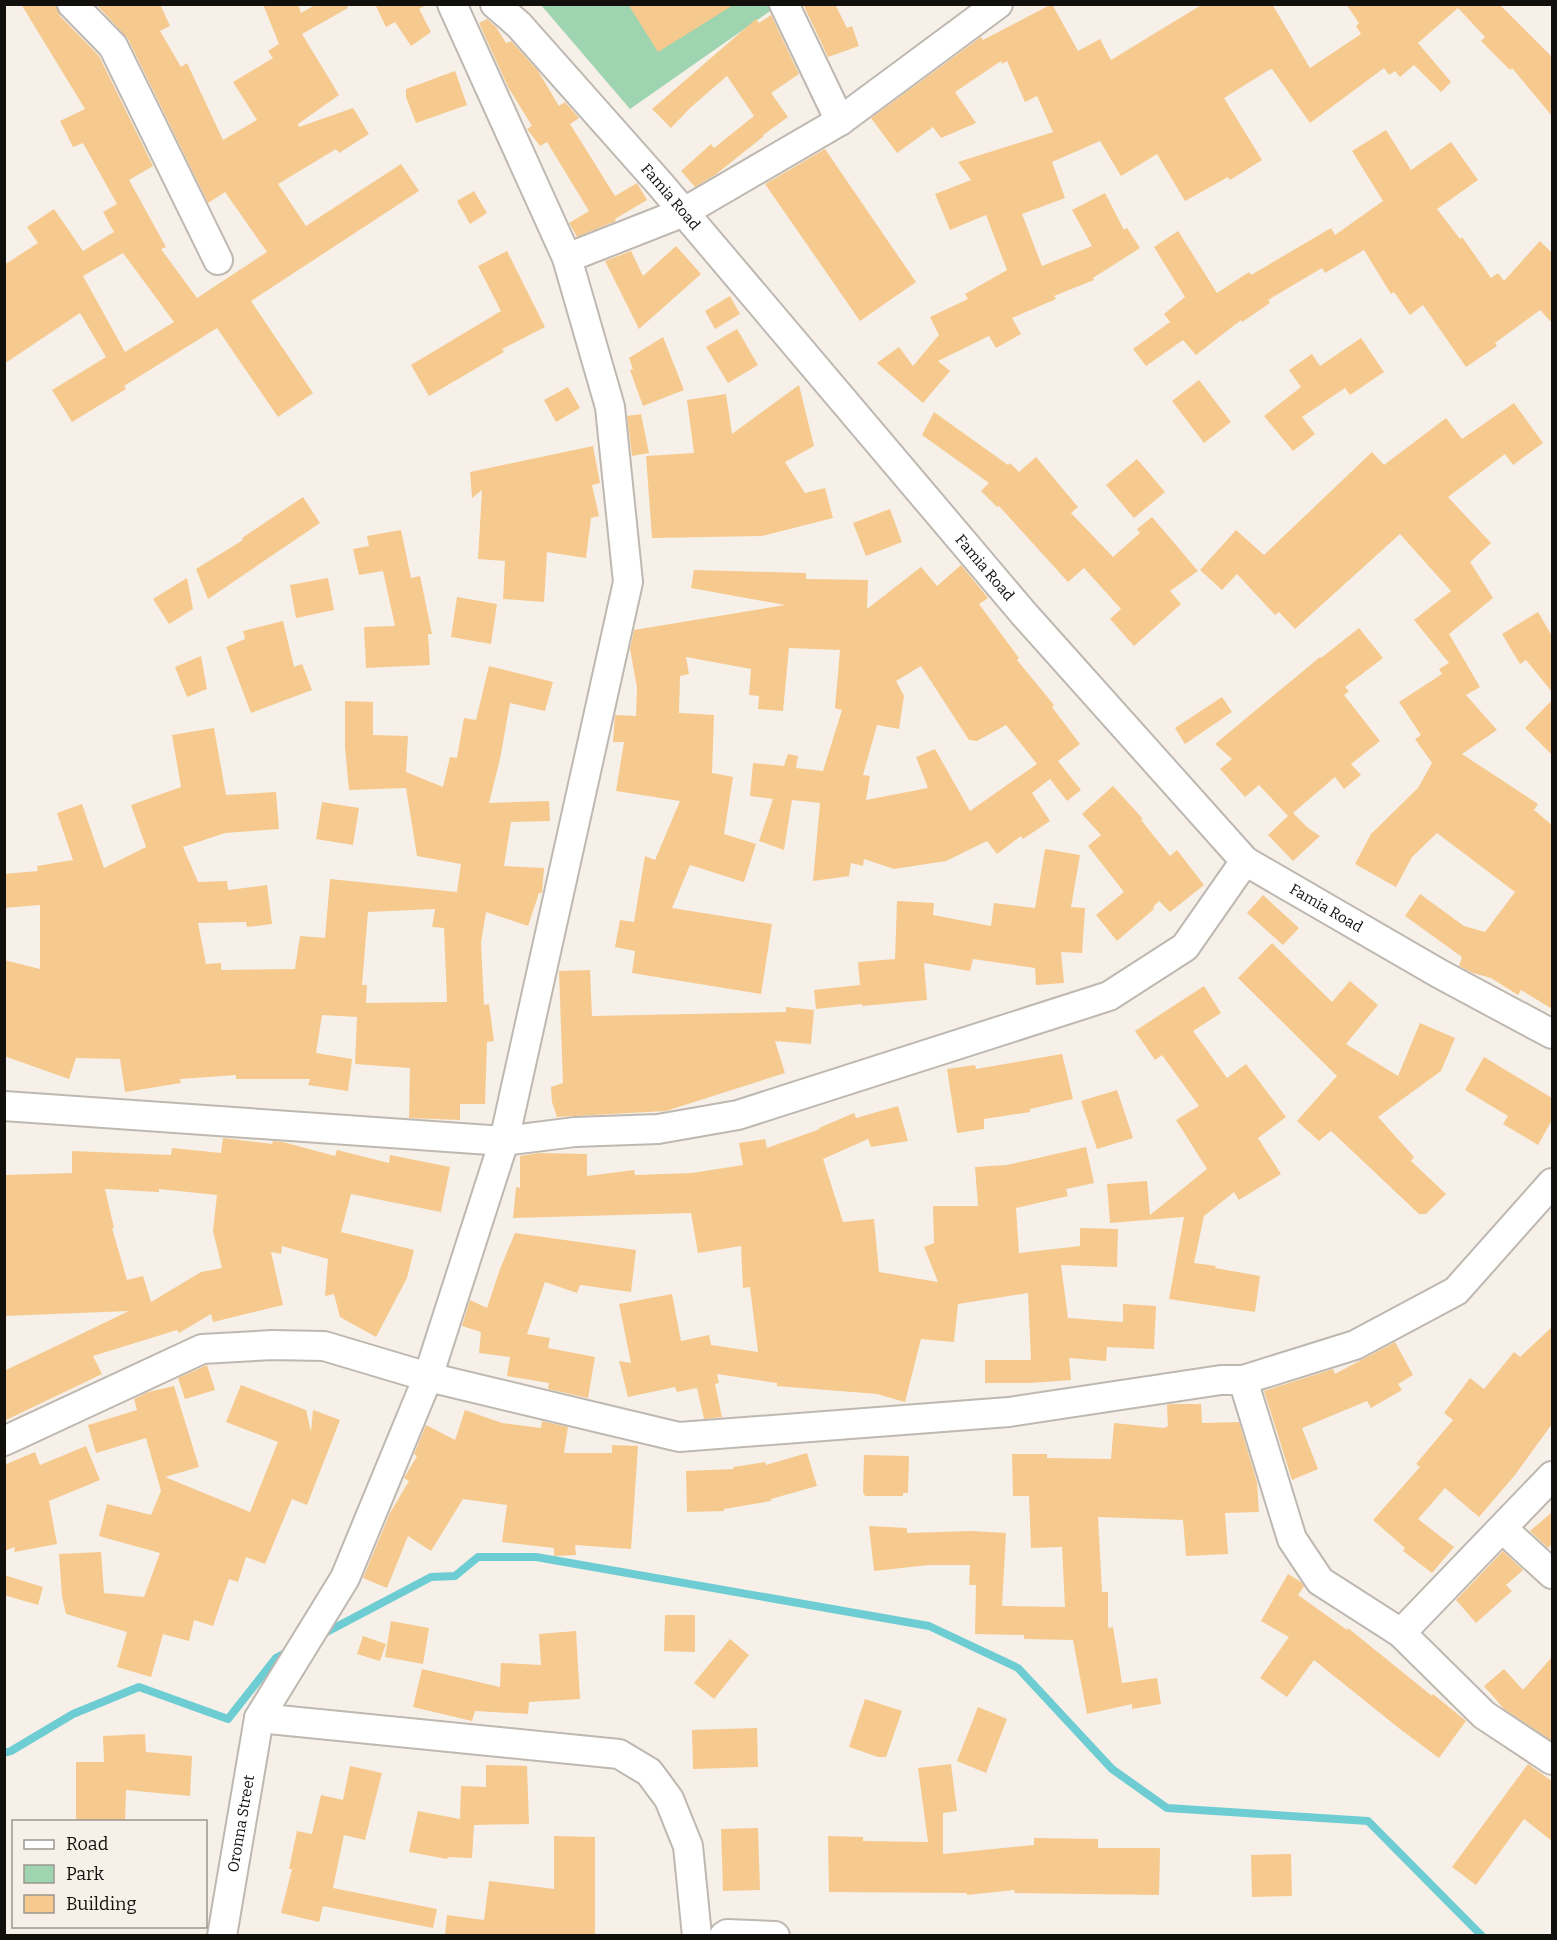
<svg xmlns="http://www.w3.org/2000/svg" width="1557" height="1940" viewBox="0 0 1557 1940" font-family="Bitter,serif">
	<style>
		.green { fill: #9ed4b0 }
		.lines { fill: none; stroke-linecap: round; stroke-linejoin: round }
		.stream { stroke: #6dcdd3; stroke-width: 8 }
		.building { fill: #f6ca8e; fill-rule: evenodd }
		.minor-casing { stroke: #beb8b1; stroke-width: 32 }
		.minor { stroke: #fff; stroke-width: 28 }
		.labels { text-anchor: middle; stroke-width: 4.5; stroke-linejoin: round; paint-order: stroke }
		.street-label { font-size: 15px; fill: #12100d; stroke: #f6f0e9 }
	</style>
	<rect width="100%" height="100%" fill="#f6f0e9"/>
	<!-- green -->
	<polygon class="green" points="772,4 773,9 630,109 541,5"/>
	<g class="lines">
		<!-- stream -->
		<g class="stream">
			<polyline points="321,1635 431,1577 455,1576 478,1557 536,1557 929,1626 1018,1668 1112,1769 1167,1808 1368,1821 1482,1936"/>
			<polyline points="4,1753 11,1751 73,1714 139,1687 228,1719 276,1658 289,1651"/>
		</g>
	</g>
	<!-- building -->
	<g class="building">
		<path d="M21 4H56L60 16 99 56 153 166 129 180 166 247 161 249 197 298 267 252 225 192 208 203 128 39 96 4H160L170 26 160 31 181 67 187 63 223 140 257 120 233 82 273 58 268 51 279 44 263 4H298L301 13 317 4H346L348 8 302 34 339 95 298 124 299 127 353 108 369 134 339 153 336 149 278 184 306 226 401 164 419 191 251 301 313 393 278 417 217 328 124 386 126 389 72 422 52 390 106 357 80 313 4 364V265L38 243 27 227 54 209 83 251 114 232 103 212 117 204 83 143 73 147 60 121 85 109ZM123 253 174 322 125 352 83 276Z"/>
		<polygon points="375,4 428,4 419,9 431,32 411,46 395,22 386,27"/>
		<polygon points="628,4 735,4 658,52"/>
		<polygon points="803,4 835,4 847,28 852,26 859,46 828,57"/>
		<polygon points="1052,4 1078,51 1100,39 1111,60 1203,4 1272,4 1310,68 1361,34 1356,26 1359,23 1346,4 1499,4 1552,57 1552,116 1512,68 1510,70 1481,41 1485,37 1458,8 1418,43 1451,82 1441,92 1414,65 1400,77 1395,71 1389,75 1384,68 1310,123 1272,69 1269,70 1224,98 1262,160 1230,180 1228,177 1185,201 1157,154 1121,176 1100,141 1052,162 1065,198 1022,214 1042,266 1092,246 1072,210 1105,193 1124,230 1127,228 1140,248 1093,278 1094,280 1054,296 1056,299 1012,318 1021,334 996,348 989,336 938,361 950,371 923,403 877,363 899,347 913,366 939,335 930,317 968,299 965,294 1007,270 986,215 950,230 935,194 971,180 958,162 1053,132 1037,96 1025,102 1007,61 1002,64 1001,61 955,92 976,123 941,138 933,127 897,153 871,118 981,37 983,40"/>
		<polygon points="771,15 799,74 771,93 788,117 763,135 764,136 715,175 695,187 681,171 711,144 714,148 754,116 727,76 690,108 671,128 652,109 756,19 759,23"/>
		<polygon points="487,19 496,27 506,43 511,41 538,71 559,106 565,102 579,118 570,124 615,196 637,183 647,200 615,219 616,221 577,237 569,223 589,211 547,142 540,146 527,129 532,126 508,87 479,23"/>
		<polygon points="455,71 467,105 416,123 406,97 406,89"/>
		<polygon points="1386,130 1411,170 1451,142 1478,180 1437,209 1460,239 1462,237 1491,278 1498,273 1504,281 1540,241 1552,253 1552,323 1540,310 1495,343 1497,346 1466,367 1423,305 1410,315 1394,292 1391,294 1364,250 1325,273 1322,268 1268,300 1270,303 1242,322 1241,320 1196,355 1183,340 1146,366 1133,349 1170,322 1164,314 1185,297 1154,247 1178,231 1217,293 1249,272 1251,275 1331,228 1335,235 1383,201 1352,151"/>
		<polygon points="825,149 916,282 860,321 765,184"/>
		<polygon points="474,191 487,213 470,224 457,201"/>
		<polygon points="676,246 701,274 639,329 605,261 631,251 643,276"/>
		<polygon points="507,251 545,327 502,349 504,352 429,396 411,365 501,311 478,266"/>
		<polygon points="730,296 740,314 715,329 705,311"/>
		<polygon points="737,329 758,365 728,383 706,347"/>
		<polygon points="663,337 684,390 643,406 630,370 633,369 629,358"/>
		<polygon points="1361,338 1384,372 1350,395 1345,388 1302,417 1315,434 1293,451 1264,416 1301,387 1289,370 1312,354 1320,366"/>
		<polygon points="1199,380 1231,422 1204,443 1172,401"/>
		<polygon points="799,385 814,446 785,462 805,493 825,488 833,518 762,536 652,538 646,456 694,453 687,400 726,394 732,434"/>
		<polygon points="568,387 580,408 556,422 544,400"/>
		<polygon points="1514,403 1543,443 1513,465 1505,454 1448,497 1491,543 1470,562 1493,598 1449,634 1480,687 1466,695 1497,730 1462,754 1538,804 1534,810 1552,825 1552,1009 1521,990 1518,995 1491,978 1473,973 1459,966 1462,957 1405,916 1420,894 1464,926 1485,932 1515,892 1437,833 1412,857 1396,887 1355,864 1371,834 1418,788 1432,763 1415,739 1421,735 1399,702 1442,674 1439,669 1449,663 1414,620 1451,591 1400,534 1295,629 1279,612 1275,615 1237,574 1222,590 1200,570 1236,530 1264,555 1372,452 1384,465 1446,418 1462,439"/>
		<polygon points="934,412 1008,465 1010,463 1019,472 1036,457 1078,507 1071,513 1113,557 1140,533 1137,529 1152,517 1198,571 1170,591 1181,604 1134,646 1110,619 1121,609 1084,568 1068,582 999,506 997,507 981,491 989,483 922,435"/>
		<polygon points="641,414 649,453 632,456 627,416"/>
		<polygon points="593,446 600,483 592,485 599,516 591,518 586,558 547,552 544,602 503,599 505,561 478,559 482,490 472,498 470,472"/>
		<polygon points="1137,459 1165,492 1134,518 1106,485"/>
		<polygon points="303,497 320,523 208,599 196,569 243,540 242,538"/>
		<polygon points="890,509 902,542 866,556 853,523"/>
		<polygon points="401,530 411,578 420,576 432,634 428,634 430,665 366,668 364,627 395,626 383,571 359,575 353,549 369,546 367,536"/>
		<path d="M961 565 988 598 979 604 1019 658 1017 660 1054 705 1052 707 1080 744 1058 761 1081 790 1067 801 1050 779 1032 793 1050 821 1023 839 1021 836 997 854 987 841 946 861 894 869 864 859 863 866 851 863 849 876 813 881 820 803 792 800 784 850 759 841 773 799 750 796 753 763 784 766 788 754 798 756 796 768 823 771 842 710 835 708 840 650 789 648 783 711 758 709 759 696 749 695 751 669 686 657 689 674 680 676 679 713 714 715 712 773 733 777 724 834 756 844 744 882 690 865 672 908 772 924 761 994 632 973 635 951 615 947 620 920 634 922 645 856 655 860 680 801 616 791 624 742H613L615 715 636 716 637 688 630 649 634 630 785 605 691 588 694 570 806 573V579L868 580 867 609 921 567 937 586ZM921 666 969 740 977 741 1006 725 1037 764 970 811 935 749 916 757 928 788 866 800 870 776 863 775 877 725 899 729 904 696 896 681Z"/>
		<polygon points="187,578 193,609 169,624 153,599"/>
		<polygon points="328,578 334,610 296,618 290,585"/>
		<polygon points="457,597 497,604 491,644 451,637"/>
		<polygon points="1538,612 1552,636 1552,692 1526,660 1520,664 1502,634"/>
		<polygon points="283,621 294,667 302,664 312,690 251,713 226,647 245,639 243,631"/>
		<polygon points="1359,628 1383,658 1345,687 1349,691 1344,695 1380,741 1351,764 1361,775 1344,789 1335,777 1293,813 1308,828 1320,836 1293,861 1268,835 1288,816 1259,785 1245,797 1220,769 1232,759 1215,744 1320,657 1321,658"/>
		<polygon points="201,656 207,689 187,697 175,667"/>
		<path d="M489 666 553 682 545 711 510 703 500 759 489 803 549 801 550 821 511 822 504 866 544 868 542 893H539L528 926 486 912 481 943 484 1005 489 1004 494 1041 487 1042 485 1104H460V1120L409 1118 410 1068 355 1064 357 1017 322 1015 316 1053 352 1059 348 1091 308 1085 310 1079H236V1075L180 1079 181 1083 125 1092 120 1059 76 1058 69 1079 4 1056V960L40 969V905L4 908V874L38 871 37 866 73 860 57 813 82 804 104 868 146 847 131 805 181 787 172 735 214 728 226 795 276 792 279 829 225 833 183 847 198 882 227 881 228 890 267 885 272 924 247 927 246 922 198 923 206 964 221 963V970L295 969 300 936 325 938 330 879 457 892 461 864 417 856 406 788 349 790 345 747V701L373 702V735L408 736 406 772 443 787 450 757 457 758 464 718 476 720ZM435 909 432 927 444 928 447 1002 366 1003 367 985H362L368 912Z"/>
		<polygon points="1222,697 1232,712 1185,744 1175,728"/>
		<polygon points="1552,700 1552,755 1525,728"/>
		<polygon points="1113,786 1143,819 1141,820 1170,856 1177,850 1204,885 1170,912 1159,901 1153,907 1154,909 1117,941 1096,915 1124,892 1088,846 1101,835 1082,814"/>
		<polygon points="322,802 359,808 353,845 316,839"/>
		<polygon points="1045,849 1080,855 1071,907 1085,908 1082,953 1061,952 1064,983 1036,985 1035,968 973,959 970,971 924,963 927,1000 862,1006 862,1004 816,1009 814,990 860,985 858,962 895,959 897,901 934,903 933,915 991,926 994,903 1035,908"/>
		<polygon points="1263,895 1299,928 1283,945 1247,913"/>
		<polygon points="1272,943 1332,1002 1350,981 1378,1005 1346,1044 1398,1076 1420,1023 1455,1038 1441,1071 1378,1117 1414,1157 1411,1161 1446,1194 1426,1214 1419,1214 1331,1131 1319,1141 1297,1121 1337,1076 1238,978"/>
		<polygon points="590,970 592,1016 786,1012 786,1007 814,1010 811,1044 775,1041 785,1073 666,1111 557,1117 552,1102 551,1087 563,1083 559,971"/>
		<polygon points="1204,986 1221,1013 1193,1031 1227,1078 1246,1064 1286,1117 1258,1138 1281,1174 1239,1200 1234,1192 1204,1216 1194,1263 1216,1266 1215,1268 1260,1276 1255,1312 1169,1299 1184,1217 1110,1223 1107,1184 1147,1181 1150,1215 1207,1169 1176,1120 1199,1106 1162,1055 1155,1060 1135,1031"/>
		<polygon points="1062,1054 1073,1099 1030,1109 1030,1112 984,1119 984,1129 957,1133 947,1069 975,1065 976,1069"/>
		<polygon points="1484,1057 1552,1098 1552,1120 1538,1145 1503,1124 1508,1116 1465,1090"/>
		<polygon points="1117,1090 1133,1138 1097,1149 1081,1101"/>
		<polygon points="898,1106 908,1141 871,1147 868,1139 823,1159 843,1222 874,1219 879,1272 938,1282 924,1247 934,1243 933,1206 978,1206 975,1167 1007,1165 1086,1147 1094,1183 1066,1189 1068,1196 1016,1208 1019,1253 1080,1246 1080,1228 1118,1229 1117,1267 1061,1265 1068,1318 1123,1322 1123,1304 1156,1306 1154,1349 1107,1347 1106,1361 1069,1358 1071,1380 1031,1383 985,1383 985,1360 1031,1360 1028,1293 958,1304 954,1342 921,1339 905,1402 877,1394 777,1386 777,1383 717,1374 719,1383 715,1384 722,1417 704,1419 697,1388 677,1392 675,1387 628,1397 619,1361 631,1363 619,1304 672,1294 681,1341 709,1335 711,1345 758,1352 750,1287 743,1288 741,1246 698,1253 691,1213 513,1218 516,1187 520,1188 520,1156 539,1153 587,1154 587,1176 634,1170 635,1175 692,1173 743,1165 739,1143 765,1139 767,1148 820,1129 819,1128 854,1113 856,1118"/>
		<path d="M223 1138 272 1144 273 1141 283 1142 335 1156 337 1150 389 1163 390 1155 450 1167 441 1212 351 1194 341 1232 414 1250 407 1278 376 1337 340 1317 334 1294 325 1296 328 1259 282 1246 281 1254 271 1252 283 1305 213 1322 211 1314 179 1333 177 1330 93 1356 102 1374 4 1421V1371L129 1311 4 1316V1175L72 1173V1151L171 1155 172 1148 221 1153ZM105 1189 159 1192V1189L217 1195 213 1231 222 1268 201 1272 151 1302 143 1276 127 1280 112 1228H114Z"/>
		<polygon points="515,1233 636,1250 631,1292 580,1285 577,1293 545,1282 527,1334 550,1338 548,1348 595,1357 588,1398 548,1389 549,1383 507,1376 510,1357 479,1353 481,1332 462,1326 470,1300 487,1308 500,1269"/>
		<polygon points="1552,1327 1552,1424 1515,1475 1479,1517 1445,1488 1418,1519 1454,1547 1432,1573 1403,1551 1405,1548 1373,1520 1420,1467 1416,1464 1453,1420 1444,1413 1470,1378 1484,1389 1514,1352 1520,1357"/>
		<polygon points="1395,1342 1413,1375 1398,1384 1402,1390 1371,1408 1367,1401 1302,1428 1318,1469 1292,1480 1264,1391 1333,1369 1335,1374"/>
		<polygon points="207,1365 215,1390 185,1399 178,1378"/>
		<polygon points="241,1385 306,1410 311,1432 313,1410 340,1420 307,1505 292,1499 265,1564 246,1557 238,1582 229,1579 213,1626 194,1620 189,1641 163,1634 151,1677 117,1667 127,1632 66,1614 62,1596 59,1554 101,1552 104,1593 144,1597 160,1553 99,1536 107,1504 151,1515 161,1491 146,1438 96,1453 88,1425 137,1410 134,1399 148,1392 174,1386 199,1467 165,1477 250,1512 278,1442 226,1422"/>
		<polygon points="1171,1404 1201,1404 1202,1423 1239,1422 1257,1482 1259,1512 1225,1513 1228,1554 1186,1556 1183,1520 1098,1517 1102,1592 1108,1592 1108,1628 1113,1627 1122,1683 1157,1678 1161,1704 1132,1709 1132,1704 1087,1714 1073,1640 1024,1639 1024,1635 975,1634 976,1585 969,1585 970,1565 929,1565 874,1571 869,1526 907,1528 907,1533 972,1531 1006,1533 1002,1606 1065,1607 1062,1547 1031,1548 1029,1496 1013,1496 1012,1454 1047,1454 1047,1458 1111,1459 1114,1423 1164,1428 1168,1426 1167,1405"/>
		<polygon points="465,1410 502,1423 541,1428 542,1421 568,1427 564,1453 612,1453 612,1445 638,1446 631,1549 575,1545 576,1555 554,1556 554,1548 502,1542 507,1505 463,1499 431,1551 408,1536 387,1588 363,1578 390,1513 409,1481 404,1478 417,1456 414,1454 426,1425 455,1440"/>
		<polygon points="86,1446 100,1480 49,1501 57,1544 14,1552 15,1547 4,1551 4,1465 35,1452 40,1465"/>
		<polygon points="807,1453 817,1486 771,1499 771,1501 724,1509 724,1511 687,1512 686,1471 734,1469 733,1467 765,1462 766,1465"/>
		<polygon points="864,1455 909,1456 908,1493 903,1493 903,1496 865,1496 863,1492"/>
		<polygon points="1552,1512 1552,1544 1548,1548 1530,1531"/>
		<polygon points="1503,1551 1523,1570 1522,1571 1506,1585 1512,1591 1476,1623 1456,1600"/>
		<polygon points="1288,1574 1301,1582 1304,1586 1298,1595 1347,1630 1348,1628 1432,1696 1433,1694 1466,1721 1439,1758 1400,1729 1314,1660 1287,1697 1260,1678 1289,1637 1261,1621"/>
		<polygon points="4,1575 43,1587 38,1605 4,1595"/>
		<polygon points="665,1615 695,1615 695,1652 664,1651"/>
		<polygon points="391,1621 429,1628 423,1664 385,1657"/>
		<polygon points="576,1631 580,1699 529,1702 528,1714 475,1711 472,1721 413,1707 422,1669 500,1687 501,1663 541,1665 539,1634"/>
		<polygon points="363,1636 386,1644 380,1661 357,1654"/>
		<polygon points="730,1639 749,1655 714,1699 694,1683"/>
		<polygon points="1552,1657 1552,1741 1504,1709 1484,1686 1504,1669 1523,1690"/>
		<polygon points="865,1699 902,1711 886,1757 878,1757 849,1747"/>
		<polygon points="978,1707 1007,1719 986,1773 957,1761"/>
		<polygon points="757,1728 758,1767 693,1769 692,1730"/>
		<polygon points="145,1734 146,1752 192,1756 190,1796 126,1790 125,1821 76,1821 76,1762 104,1762 103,1736"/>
		<polygon points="951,1764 957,1811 943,1813 943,1854 1034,1845 1034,1838 1098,1839 1098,1848 1160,1848 1159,1895 1015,1893 1014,1890 967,1895 967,1893 829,1892 828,1836 863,1837 863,1841 928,1842 918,1768"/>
		<polygon points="1528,1764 1552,1781 1552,1841 1524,1819 1476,1885 1452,1867"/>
		<polygon points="486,1765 527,1766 529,1824 474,1825 472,1858 448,1857 447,1859 409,1852 418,1811 460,1819 461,1786 486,1787"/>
		<polygon points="350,1766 382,1773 365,1840 344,1835 333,1888 437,1909 433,1928 323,1906 319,1922 281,1913 292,1869 289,1869 297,1831 312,1834 321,1795 343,1800"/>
		<polygon points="758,1828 760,1890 723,1891 721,1829"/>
		<polygon points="554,1836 595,1837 595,1935 445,1935 447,1915 484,1920 489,1881 554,1889"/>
		<polygon points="1291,1854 1292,1896 1252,1897 1251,1855"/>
	</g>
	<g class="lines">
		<defs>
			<g id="minor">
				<polyline points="72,4 113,46 218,260"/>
				<path id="s1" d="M495 4 519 25 660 184 1024 614 1245 861 1440 974 1552 1034"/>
				<polyline points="784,4 840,121"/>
				<polyline points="567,258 684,212 840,121 998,4"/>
				<polyline points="4,1106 504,1141 575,1132 658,1129 738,1115 1109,996 1185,947 1245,861"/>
				<polyline points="1243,1380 1292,1539 1320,1581 1401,1633 1484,1715 1552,1760"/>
				<polyline points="4,1441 202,1349 272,1345 324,1346 428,1377 679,1437 1009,1412 1221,1380 1243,1380 1355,1345 1456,1291 1552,1183"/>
				<polyline points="1503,1529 1552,1574"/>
				<polyline points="1401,1633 1552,1476"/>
				<polyline points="259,1718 619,1754 649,1772 669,1799 688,1846 697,1936"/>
				<path id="s2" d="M222 1936 259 1718 345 1578 428 1377 504 1141 628 582 610 407 567 258 452 4"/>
				<polyline points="724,1936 727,1934 775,1936"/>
			</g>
		</defs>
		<!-- minor casing -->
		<use href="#minor" class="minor-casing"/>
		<!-- minor -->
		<use href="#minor" class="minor"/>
	</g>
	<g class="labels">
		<!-- street labels -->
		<g class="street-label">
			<text dy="5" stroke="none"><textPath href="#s1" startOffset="261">Famia Road</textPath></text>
			<text dy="5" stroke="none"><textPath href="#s1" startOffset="747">Famia Road</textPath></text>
			<text dy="5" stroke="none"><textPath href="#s1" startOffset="1233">Famia Road</textPath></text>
			<text dy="5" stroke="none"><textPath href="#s2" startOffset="114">Oronna Street</textPath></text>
		</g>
	</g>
	<!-- border -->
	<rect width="1557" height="1940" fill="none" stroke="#12100d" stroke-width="12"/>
	<!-- legend -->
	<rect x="12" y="1820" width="195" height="108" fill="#f6f0e9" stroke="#9b9691" stroke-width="1.5"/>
	<rect x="24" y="1840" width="30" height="9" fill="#ffffff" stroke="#9b9691" stroke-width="1.5"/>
	<text x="66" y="1850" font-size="18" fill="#12100d">Road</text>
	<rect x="24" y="1865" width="30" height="18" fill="#9ed4b0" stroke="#9b9691" stroke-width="1.5"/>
	<text x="66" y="1880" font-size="18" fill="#12100d">Park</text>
	<rect x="24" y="1895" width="30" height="18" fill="#f6ca8e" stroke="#9b9691" stroke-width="1.5"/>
	<text x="66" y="1910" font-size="18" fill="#12100d">Building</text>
</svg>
